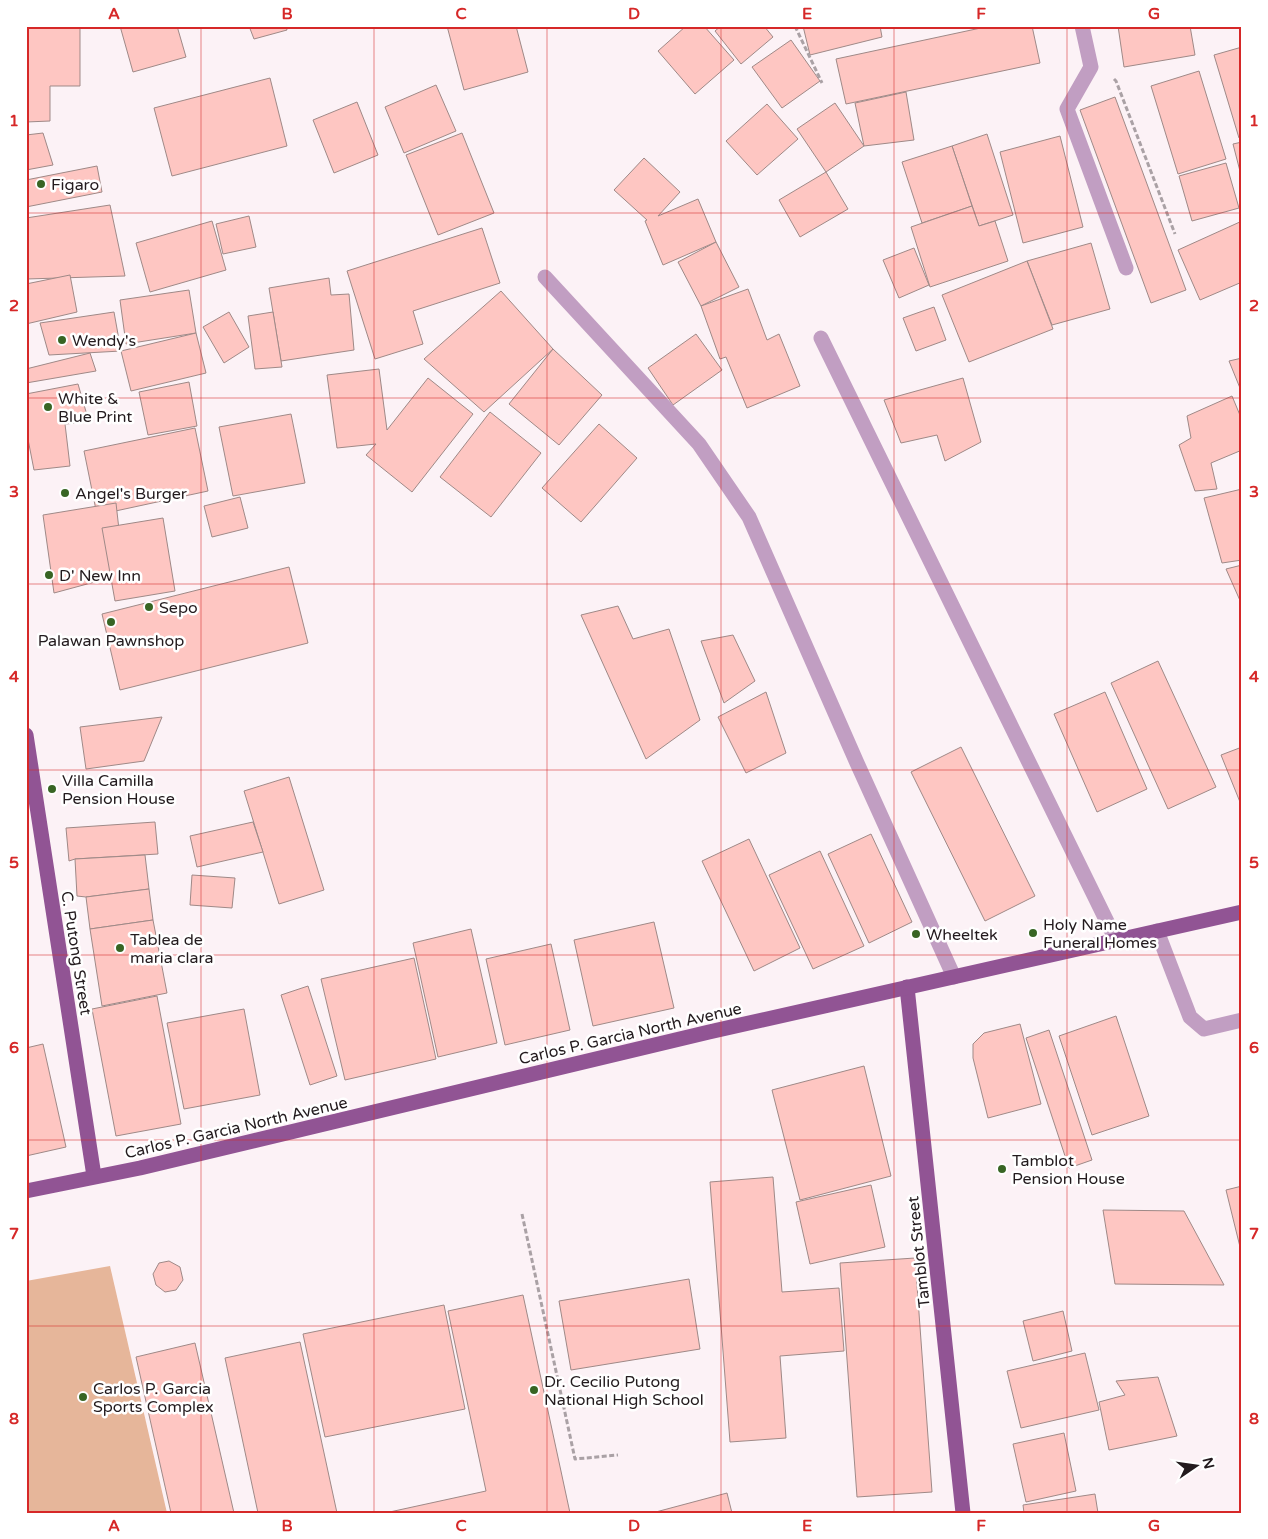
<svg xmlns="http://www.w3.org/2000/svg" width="1268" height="1539" viewBox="0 0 1268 1539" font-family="'Varela Round',sans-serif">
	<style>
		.green { fill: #e6b69a }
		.building { fill: #fec6c2; stroke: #9f8987 }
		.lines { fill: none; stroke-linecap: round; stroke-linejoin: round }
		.path { stroke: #aaa1a5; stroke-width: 3; stroke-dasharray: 5 2.5; stroke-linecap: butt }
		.minor { stroke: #c19ec2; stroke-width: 15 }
		.major { stroke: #915494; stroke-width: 15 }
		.grid { fill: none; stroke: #d62828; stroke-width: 1; stroke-opacity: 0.55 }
		.poi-dot { fill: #386524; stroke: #fff; stroke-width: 2 }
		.labels { text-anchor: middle; stroke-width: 5; stroke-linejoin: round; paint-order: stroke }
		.poi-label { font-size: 16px; fill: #231b1e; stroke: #fff; text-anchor: start }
		.street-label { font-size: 16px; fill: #231b1e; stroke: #fff }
		.neatline { fill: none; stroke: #d62828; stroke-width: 2 }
		.grid-label { font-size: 16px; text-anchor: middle; font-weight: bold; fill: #d62828 }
	</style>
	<rect width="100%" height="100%" fill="#fcf2f6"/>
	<!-- green -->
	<polygon class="green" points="110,1266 167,1513 26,1513 26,1281"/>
	<!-- building -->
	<g class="building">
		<polygon points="26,26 80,26 80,86 50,86 50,121 26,122"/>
		<polygon points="120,26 177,26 186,57 133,72"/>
		<polygon points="249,26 286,26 287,30 254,39"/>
		<polygon points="447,26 516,26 528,72 464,90"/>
		<polygon points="686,26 704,26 734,60 695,94 658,51"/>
		<polygon points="721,26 764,26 773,37 741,64 715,31"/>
		<polygon points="803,26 880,26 882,37 810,55"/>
		<polygon points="990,26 1032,26 1040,63 846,104 836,59"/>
		<polygon points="1118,26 1190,26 1195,55 1124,67"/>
		<polygon points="791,40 820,81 782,108 752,67"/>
		<polygon points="1242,47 1242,138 1239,138 1214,55"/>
		<polygon points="1199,71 1226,159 1178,174 1151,86"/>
		<polygon points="270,78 287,146 172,176 154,108"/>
		<polygon points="436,85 456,131 404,153 385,107"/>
		<polygon points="906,92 914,140 864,146 855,103"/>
		<polygon points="1115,97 1186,290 1151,303 1080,110"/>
		<polygon points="357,102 378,155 334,173 313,120"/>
		<polygon points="835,103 864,146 826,172 797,129"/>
		<polygon points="767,104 798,139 757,175 726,141"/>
		<polygon points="43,133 53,165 26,170 26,135"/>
		<polygon points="462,133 494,213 438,235 406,155"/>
		<polygon points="987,134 1013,215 979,226 952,146"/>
		<polygon points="1060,136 1083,227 1023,243 1000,152"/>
		<polygon points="1242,142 1242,179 1233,144"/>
		<polygon points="952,146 972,206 922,223 902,162"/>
		<polygon points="644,158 680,192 658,216 698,199 716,242 663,265 645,221 647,220 614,190"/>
		<polygon points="1226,163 1239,208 1192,221 1179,176"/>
		<polygon points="97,166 102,192 26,207 26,180"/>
		<polygon points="826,172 848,209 800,237 779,200"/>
		<polygon points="110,205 125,276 26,279 26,218"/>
		<polygon points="972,206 979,226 995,221 1008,261 930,287 911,227"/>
		<polygon points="249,216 256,247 223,254 216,224"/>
		<polygon points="212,221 226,270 150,292 136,243"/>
		<polygon points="1242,221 1242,282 1200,300 1178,250"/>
		<polygon points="482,228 500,283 413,311 423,344 375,359 347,271"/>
		<polygon points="716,242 739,287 701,306 678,262"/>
		<polygon points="1091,243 1110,309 1052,325 1027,261"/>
		<polygon points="914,248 929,285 899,298 883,260"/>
		<polygon points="1027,261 1053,329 969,362 942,295"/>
		<polygon points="70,275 77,312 26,324 26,284"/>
		<polygon points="329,278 331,295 349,294 354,350 281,361 269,288"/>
		<polygon points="748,289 767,340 779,334 800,386 747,408 726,357 720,359 701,306"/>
		<polygon points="189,290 196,333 126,344 120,300"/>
		<polygon points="501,291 553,349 484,412 424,359"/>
		<polygon points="934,307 946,340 916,351 903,318"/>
		<polygon points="114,312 121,351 49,355 40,323"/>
		<polygon points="229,312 249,347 224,363 203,327"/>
		<polygon points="273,312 282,367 255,369 248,316"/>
		<polygon points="196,333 206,373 131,391 121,351"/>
		<polygon points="696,334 722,370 673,405 648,368"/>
		<polygon points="553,349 602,395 559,445 509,404"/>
		<polygon points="90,353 96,371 26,383 26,369"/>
		<polygon points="1242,358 1242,393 1229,361"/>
		<polygon points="379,369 387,430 428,378 473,414 412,492 366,455 376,444 337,448 327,375"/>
		<polygon points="963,378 981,442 945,461 937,435 901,443 884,400"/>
		<polygon points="189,382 197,426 148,435 139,392"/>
		<polygon points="78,384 89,422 65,424 70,466 34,470 26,429 26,394"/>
		<polygon points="1232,396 1242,420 1242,450 1211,463 1217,489 1195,491 1179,445 1191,438 1187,416"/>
		<polygon points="490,412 541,453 491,517 440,477"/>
		<polygon points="291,414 305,483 233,496 219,427"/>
		<polygon points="599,424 637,458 581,522 542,488"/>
		<polygon points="195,428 208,491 97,515 84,451"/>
		<polygon points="1242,489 1242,560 1222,563 1204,498"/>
		<polygon points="240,497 248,528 212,537 204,506"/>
		<polygon points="116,503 124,574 54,593 43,515"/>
		<polygon points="163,518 175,591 115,601 102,528"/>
		<polygon points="1242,565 1242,605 1226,569"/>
		<polygon points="289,567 308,643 120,690 102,614"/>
		<polygon points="618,606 633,639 669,629 700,720 646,759 581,615"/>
		<polygon points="733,635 755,681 724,703 701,641"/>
		<polygon points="1158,661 1216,787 1168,809 1111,683"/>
		<polygon points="766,692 786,753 746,773 718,717"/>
		<polygon points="1105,692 1147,789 1097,812 1054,714"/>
		<polygon points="162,717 144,761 86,769 80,727"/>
		<polygon points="961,747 1035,896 985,921 911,772"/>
		<polygon points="1242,747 1242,807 1221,755"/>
		<polygon points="289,777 324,890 279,904 244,791"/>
		<polygon points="155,822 158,854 75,859 69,861 66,828"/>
		<polygon points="253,822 263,852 197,867 190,836"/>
		<polygon points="871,834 912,922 869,943 828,854"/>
		<polygon points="749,839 800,948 754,971 702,861"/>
		<polygon points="820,851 864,946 813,969 769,875"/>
		<polygon points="145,855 149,889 86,897 77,896 75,859"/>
		<polygon points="192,875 235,878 232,908 190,905"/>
		<polygon points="149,889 153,920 90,929 86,897"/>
		<polygon points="153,920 167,993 102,1006 90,929"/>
		<polygon points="654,922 674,1008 593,1026 574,940"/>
		<polygon points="471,929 497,1043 438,1057 413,943"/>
		<polygon points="551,944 570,1030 505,1045 486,959"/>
		<polygon points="414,958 436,1059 345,1080 321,979"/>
		<polygon points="308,986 337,1076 310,1085 281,995"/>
		<polygon points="157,996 181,1124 116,1136 92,1009"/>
		<polygon points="244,1009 260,1095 184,1109 167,1023"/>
		<polygon points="1116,1016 1149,1116 1092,1135 1059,1036"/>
		<polygon points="1020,1024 1041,1104 988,1118 973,1058 973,1044 984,1033"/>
		<polygon points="1049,1030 1092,1160 1069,1168 1026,1038"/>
		<polygon points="43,1044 66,1147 26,1156 26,1048"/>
		<polygon points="864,1066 891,1176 800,1200 772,1090"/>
		<polygon points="773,1177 782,1292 839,1288 844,1351 780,1356 786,1438 730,1442 710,1182"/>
		<polygon points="871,1185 885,1247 810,1264 796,1202"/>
		<polygon points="1242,1186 1242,1255 1226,1190"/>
		<polygon points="1103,1210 1184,1211 1224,1285 1115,1284"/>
		<polygon points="915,1258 932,1492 857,1497 840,1263"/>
		<polygon points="169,1261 180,1267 183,1280 176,1290 165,1292 156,1285 153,1274 159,1263"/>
		<polygon points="689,1279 700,1349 571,1370 559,1301"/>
		<polygon points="523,1295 570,1513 385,1513 486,1491 448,1311"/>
		<polygon points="444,1305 465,1409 325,1437 303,1334"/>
		<polygon points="1063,1311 1072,1351 1033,1361 1023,1321"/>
		<polygon points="300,1342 337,1513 258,1513 225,1358"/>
		<polygon points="195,1343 234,1513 171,1513 136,1357"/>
		<polygon points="1085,1353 1099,1410 1021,1428 1007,1371"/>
		<polygon points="1158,1377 1177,1436 1109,1450 1099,1402 1125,1395 1116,1381"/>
		<polygon points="1064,1433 1076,1491 1026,1502 1013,1444"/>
		<polygon points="727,1493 732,1513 652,1513"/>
		<polygon points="1095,1494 1098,1513 1024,1513 1023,1505"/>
	</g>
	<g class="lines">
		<!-- path -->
		<g class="path">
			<polyline points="795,26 822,83"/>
			<polyline points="1114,79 1116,81 1175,234"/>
			<polyline points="522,1214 575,1459 618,1455"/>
		</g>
		<!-- minor -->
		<g class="minor">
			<polyline points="1082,26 1091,67 1067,109 1126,268"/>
			<polyline points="545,277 699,444 749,517 857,763 954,977"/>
			<polyline points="821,338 1116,940"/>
			<polyline points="1157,931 1190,1017 1204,1029 1242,1020"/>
		</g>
		<!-- major -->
		<g class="major">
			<polyline points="26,735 94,1176"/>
			<polyline points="907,987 963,1513"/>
			<polyline points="26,1191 140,1168 709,1032 1242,912"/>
		</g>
	</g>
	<!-- grid -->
	<path class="grid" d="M201 26V1513M374 26V1513M547 26V1513M721 26V1513M894 26V1513M1067 26V1513M26 213H1242M26 398H1242M26 584H1242M26 770H1242M26 955H1242M26 1140H1242M26 1326H1242"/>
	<!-- markers -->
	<g class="poi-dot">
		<circle cx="41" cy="184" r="5"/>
		<circle cx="62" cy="340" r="5"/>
		<circle cx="48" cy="407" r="5"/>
		<circle cx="65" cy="493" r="5"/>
		<circle cx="49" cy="575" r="5"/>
		<circle cx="149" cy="607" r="5"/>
		<circle cx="111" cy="622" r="5"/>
		<circle cx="52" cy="789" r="5"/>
		<circle cx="1033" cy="933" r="5"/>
		<circle cx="916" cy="934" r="5"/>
		<circle cx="120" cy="948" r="5"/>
		<circle cx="1002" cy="1169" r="5"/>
		<circle cx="534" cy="1390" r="5"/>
		<circle cx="83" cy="1397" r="5"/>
	</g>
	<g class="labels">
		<!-- poi labels -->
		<g class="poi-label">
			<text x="51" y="190">Figaro</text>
			<text x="72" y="346">Wendy's</text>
			<text x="58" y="404">White &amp;<tspan x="58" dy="18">Blue Print</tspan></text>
			<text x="75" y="499">Angel's Burger</text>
			<text x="59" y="581">D' New Inn</text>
			<text x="159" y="613">Sepo</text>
			<text x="111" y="646" text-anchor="middle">Palawan Pawnshop</text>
			<text x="62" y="786">Villa Camilla<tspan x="62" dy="18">Pension House</tspan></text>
			<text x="1043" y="930">Holy Name<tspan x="1043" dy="18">Funeral Homes</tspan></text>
			<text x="926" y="940">Wheeltek</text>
			<text x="130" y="945">Tablea de<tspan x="130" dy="18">maria clara</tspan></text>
			<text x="1012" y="1166">Tamblot<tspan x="1012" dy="18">Pension House</tspan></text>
			<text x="544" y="1387">Dr. Cecilio Putong<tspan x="544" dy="18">National High School</tspan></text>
			<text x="93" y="1394">Carlos P. Garcia<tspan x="93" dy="18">Sports Complex</tspan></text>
		</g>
		<!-- street labels -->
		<g class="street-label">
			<text transform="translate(77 953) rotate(81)" y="6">C. Putong Street</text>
			<text transform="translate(630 1033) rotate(-13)" y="6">Carlos P. Garcia North Avenue</text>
			<text transform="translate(236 1127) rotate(-13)" y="6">Carlos P. Garcia North Avenue</text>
			<text transform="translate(918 1252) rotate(-96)" y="6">Tamblot Street</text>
		</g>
	</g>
	<!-- border -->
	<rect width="1268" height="1539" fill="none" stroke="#ffffff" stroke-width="55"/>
	<!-- north arrow -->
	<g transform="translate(1196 1466) rotate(77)" stroke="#ffffff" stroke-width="4" paint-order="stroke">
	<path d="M0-4L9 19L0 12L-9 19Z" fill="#231b1e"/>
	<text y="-8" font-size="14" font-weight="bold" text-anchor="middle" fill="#231b1e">N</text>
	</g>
	<rect x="28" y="28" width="1212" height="1484" class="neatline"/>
	<g class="grid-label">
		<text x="114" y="19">A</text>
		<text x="287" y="19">B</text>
		<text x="461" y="19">C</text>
		<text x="634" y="19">D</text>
		<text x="807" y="19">E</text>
		<text x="981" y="19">F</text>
		<text x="1154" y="19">G</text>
		<text x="14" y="126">1</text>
		<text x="1254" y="126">1</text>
		<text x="14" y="311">2</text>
		<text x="1254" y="311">2</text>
		<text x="14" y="497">3</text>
		<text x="1254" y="497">3</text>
		<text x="14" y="682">4</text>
		<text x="1254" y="682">4</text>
		<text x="14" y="868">5</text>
		<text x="1254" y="868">5</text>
		<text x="14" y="1053">6</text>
		<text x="1254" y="1053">6</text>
		<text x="14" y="1239">7</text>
		<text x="1254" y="1239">7</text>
		<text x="14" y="1424">8</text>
		<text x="1254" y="1424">8</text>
		<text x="114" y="1531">A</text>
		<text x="287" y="1531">B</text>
		<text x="461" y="1531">C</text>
		<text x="634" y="1531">D</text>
		<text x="807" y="1531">E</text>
		<text x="981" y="1531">F</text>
		<text x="1154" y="1531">G</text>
	</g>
</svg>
